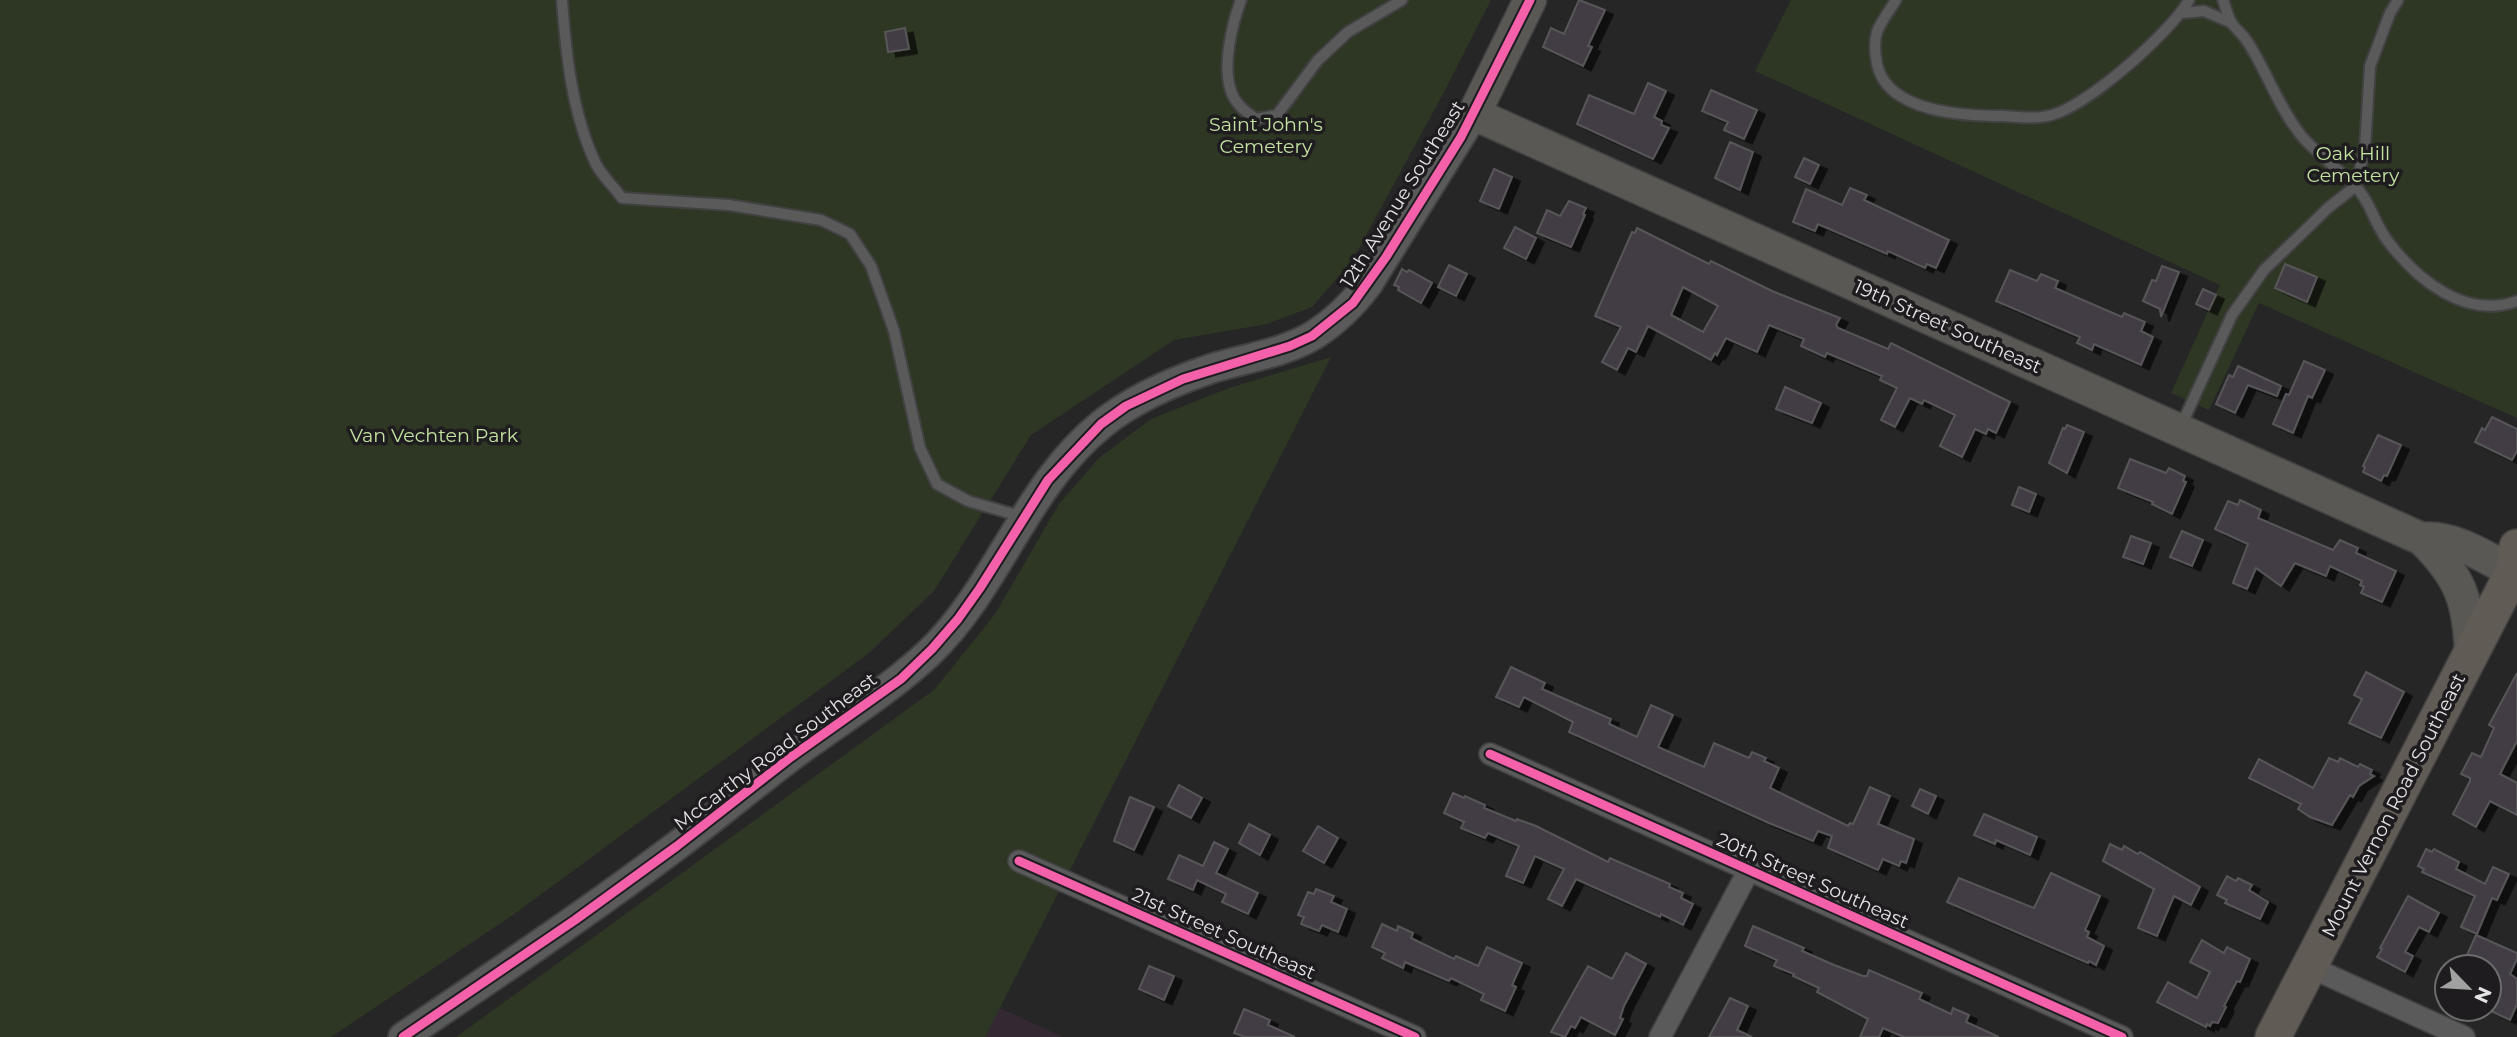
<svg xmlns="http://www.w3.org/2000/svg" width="2517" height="1037" viewBox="0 0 2517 1037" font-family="Montserrat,sans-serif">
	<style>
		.industrial { fill: #342833 }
		.green { fill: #2e3723 }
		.building { fill: #433e45; stroke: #575657; stroke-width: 2; fill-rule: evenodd; filter: url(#shadow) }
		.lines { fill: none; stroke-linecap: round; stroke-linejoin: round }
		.service-casing { stroke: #424142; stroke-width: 14 }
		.minor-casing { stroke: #424142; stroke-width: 24 }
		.tertiary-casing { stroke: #424142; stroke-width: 32 }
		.secondary-casing { stroke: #424142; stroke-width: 35 }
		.primary-casing { stroke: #424142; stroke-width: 38 }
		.service { stroke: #5a5a5a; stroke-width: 10 }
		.minor { stroke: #5a5a5a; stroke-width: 21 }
		.tertiary { stroke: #5a5a5a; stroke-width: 28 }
		.secondary { stroke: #595855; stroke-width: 32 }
		.primary { stroke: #605c55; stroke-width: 35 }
		.cycleway-casing { stroke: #1e1c1e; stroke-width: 13 }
		.cycleway { stroke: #f560ab; stroke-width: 9 }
		.labels { text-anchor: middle; stroke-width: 7; stroke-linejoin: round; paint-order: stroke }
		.park-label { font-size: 19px; fill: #c3e2a1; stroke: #1e1c1e }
		.street-label { font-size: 19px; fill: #e4e3e4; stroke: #1e1c1e }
	</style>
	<defs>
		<filter id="shadow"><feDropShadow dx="8" dy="4.5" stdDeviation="0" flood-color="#0009"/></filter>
	</defs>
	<rect width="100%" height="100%" fill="#272627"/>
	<!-- industrial -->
	<polygon class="industrial" points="999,1008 1063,1037 985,1037"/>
	<!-- green -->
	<g class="green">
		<polygon points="0,0 1491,0 1443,94 1352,261 1312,307 1267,324 1174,340 1031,435 934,591 869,653 513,915 331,1037 0,1037"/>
		<polygon points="1791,0 2517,0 2517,418 2259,303 2209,410 2171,393 2220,285 1755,71"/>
		<polygon points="1331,357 985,1037 456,1037 934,690 995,614 1059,504 1099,458 1151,419 1229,388"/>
	</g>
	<!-- building -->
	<g class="building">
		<polygon points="1579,0 1605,10 1588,46 1592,47 1583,66 1543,47 1551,28 1564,34"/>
		<polygon points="905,28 909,49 888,52 885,32"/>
		<polygon points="1648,83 1666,91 1654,117 1662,121 1661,125 1669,128 1653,159 1577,124 1589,95 1634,114"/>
		<polygon points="1711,90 1757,110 1744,139 1724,130 1728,122 1702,111"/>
		<polygon points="1730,142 1753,152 1740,190 1715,178"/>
		<polygon points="1804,158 1819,165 1810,184 1795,177"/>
		<polygon points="1494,169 1512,177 1499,209 1480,201"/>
		<polygon points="1850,188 1867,195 1864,200 1949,240 1936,268 1927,264 1925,268 1888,251 1887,254 1818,224 1815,231 1793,222 1806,189 1842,205"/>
		<polygon points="1569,201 1586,208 1583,214 1585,215 1571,247 1537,233 1547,210 1560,216"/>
		<polygon points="1515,227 1536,238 1526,259 1504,248"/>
		<path d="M1637 228 1709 264 1711 261 1772 291 1840 318 1836 325 1838 328 1888 349 1891 343 2010 402 1996 433 1988 429 1986 434 1975 429 1962 457 1940 446 1955 415 1924 400 1922 404 1910 398 1895 427 1881 420 1897 388 1880 380 1882 376 1827 353 1825 357 1801 346 1804 339 1769 325 1757 352 1726 338 1717 355 1715 353 1711 360 1648 326 1636 352 1628 348 1617 370 1602 362 1621 327 1595 316 1632 232 1635 233ZM1683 287 1718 306 1703 332 1671 315Z"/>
		<polygon points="2285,264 2317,277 2307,302 2275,288"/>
		<polygon points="1449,265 1467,274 1456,296 1438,287"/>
		<polygon points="2162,266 2179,272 2161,317 2160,309 2143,301 2152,280 2156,281"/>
		<polygon points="1402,269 1407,272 1409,270 1432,283 1421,303 1398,290 1399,287 1394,285"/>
		<polygon points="2010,270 2037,281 2041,274 2058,281 2055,288 2122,317 2124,313 2145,322 2141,331 2153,337 2141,365 2094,344 2092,350 2077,343 2080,337 1996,301"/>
		<polygon points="2203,289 2216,295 2209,310 2196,304"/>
		<polygon points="2304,361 2325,370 2312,398 2308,396 2293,433 2273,424 2286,394 2289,395"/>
		<polygon points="2238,366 2281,386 2277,396 2248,385 2235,413 2216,404 2229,375 2233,377"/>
		<polygon points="1785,387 1821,403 1812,423 1776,409"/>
		<polygon points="2492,417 2517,429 2517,451 2512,460 2475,442 2482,428 2485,430"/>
		<polygon points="2067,425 2084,432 2067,473 2049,463 2063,428 2065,429"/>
		<polygon points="2378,435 2401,445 2387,476 2384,475 2381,481 2363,472 2365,467 2363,466"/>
		<polygon points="2130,459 2166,473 2169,468 2185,476 2183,481 2186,482 2172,514 2152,504 2153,502 2118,488"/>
		<polygon points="2019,487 2036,494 2029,512 2012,505"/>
		<polygon points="2240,500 2261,510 2258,518 2333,550 2340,540 2358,548 2356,553 2396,571 2382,602 2361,593 2364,587 2360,585 2362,581 2330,566 2326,576 2295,563 2281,586 2256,568 2247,589 2233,583 2248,544 2215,529 2228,501 2238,505"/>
		<polygon points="2182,531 2203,540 2192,566 2170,557"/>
		<polygon points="2131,536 2151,543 2143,564 2123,557"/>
		<polygon points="1511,667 1545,683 1542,689 1611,719 1609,724 1637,737 1651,705 1673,715 1658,747 1704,767 1714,743 1749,758 1752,752 1766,758 1764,761 1779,768 1770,788 1848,826 1850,823 1853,824 1870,787 1890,796 1878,824 1914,839 1906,863 1901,861 1899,866 1883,859 1878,870 1828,848 1832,836 1818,831 1813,841 1769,823 1569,732 1573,722 1524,697 1519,707 1496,697"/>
		<polygon points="2366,672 2404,692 2381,738 2349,723 2362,699 2354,695"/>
		<polygon points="2517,673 2517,741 2500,774 2517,783 2517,815 2490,801 2476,827 2453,814 2470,781 2470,778 2461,774 2472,753 2481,757 2494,728 2489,725"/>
		<polygon points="2329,758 2338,762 2340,758 2358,767 2360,764 2372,770 2370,774 2374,776 2359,786 2353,797 2350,795 2332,825 2310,817 2298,809 2301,804 2249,778 2259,759 2313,788"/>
		<polygon points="1179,785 1202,798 1191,818 1168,806"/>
		<polygon points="1920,789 1936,796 1928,814 1912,806"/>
		<polygon points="1453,793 1464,798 1465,796 1485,805 1484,808 1516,821 1517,819 1536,826 1608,862 1610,858 1670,884 1669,887 1683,893 1681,898 1693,904 1683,925 1661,914 1660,917 1576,879 1562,906 1548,899 1564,869 1535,856 1523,883 1506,876 1519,846 1488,833 1485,838 1461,828 1464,822 1444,813"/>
		<polygon points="1130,797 1154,807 1134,850 1114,841"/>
		<polygon points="1984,814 2037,837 2030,855 1996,840 1995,844 1974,835"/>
		<polygon points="1249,824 1270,835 1260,855 1239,843"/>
		<polygon points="1318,826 1338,838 1324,863 1303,851"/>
		<polygon points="1214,842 1228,849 1216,873 1258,893 1248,914 1222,902 1226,894 1197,880 1193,890 1168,879 1179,855 1203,866"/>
		<polygon points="2110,844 2122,850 2124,846 2138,854 2140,852 2200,887 2191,905 2174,896 2157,936 2138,928 2154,889 2103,861"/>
		<polygon points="2426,849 2432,852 2434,849 2459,862 2456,869 2485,884 2493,867 2509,874 2497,900 2492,898 2477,934 2461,927 2475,896 2422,872 2424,869 2418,866"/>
		<polygon points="2051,873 2100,896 2085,930 2089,932 2087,937 2104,946 2096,965 2089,961 2088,963 1947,902 1959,878 2034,908"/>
		<polygon points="2227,876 2236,881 2238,878 2252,885 2249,890 2268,902 2260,919 2225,903 2227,900 2217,895"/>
		<polygon points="1316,889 1334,896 1331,902 1347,909 1338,932 1322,925 1319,931 1301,924 1304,917 1298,915 1308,892 1314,894"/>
		<polygon points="2408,896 2439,913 2429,932 2419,927 2405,952 2413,956 2405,972 2377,957 2382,949 2380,948"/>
		<polygon points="1382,924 1397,931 1398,926 1413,933 1411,938 1415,940 1454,959 1456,956 1478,966 1487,947 1522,963 1512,985 1516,987 1505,1011 1481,1000 1484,994 1451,978 1449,981 1405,962 1403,968 1382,958 1385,953 1372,947"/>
		<polygon points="1753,926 1804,948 1802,951 1834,965 1863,976 1867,976 1869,970 1922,993 1919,999 1951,1014 1953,1008 1969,1015 1966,1022 1999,1037 1904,1037 1883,1028 1879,1037 1860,1037 1868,1019 1817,992 1819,988 1793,976 1794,974 1774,966 1777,960 1745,946"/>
		<polygon points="2476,935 2517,953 2517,959 2510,974 2517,979 2517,1004 2510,1020 2489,1010 2489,967 2467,967 2472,956 2467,955"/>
		<polygon points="2202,940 2224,953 2227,947 2250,959 2240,982 2237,981 2224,1006 2226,1007 2218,1023 2212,1022 2210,1026 2207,1024 2206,1027 2157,1002 2168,982 2197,998 2210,972 2190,962"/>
		<polygon points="1626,953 1646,964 1624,1006 1620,1018 1623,1019 1615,1035 1581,1017 1575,1028 1571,1026 1565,1037 1551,1032 1588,966 1612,979"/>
		<polygon points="1149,966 1174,976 1164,1000 1139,989"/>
		<polygon points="1730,998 1748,1006 1737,1030 1752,1037 1709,1037"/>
		<polygon points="1244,1009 1270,1020 1268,1025 1295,1037 1245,1037 1234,1033"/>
	</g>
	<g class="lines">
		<defs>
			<g id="service">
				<path d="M562 0C566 54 572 114 596 164 602 176 614 187 622 198L729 205 821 220 850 234 871 266 894 331 920 448 937 484 968 501 1023 517"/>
				<path d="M1241 0C1232 24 1222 66 1231 91 1235 104 1246 112 1256 119L1277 115 1318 60 1348 32 1402 0"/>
				<path d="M1896 0C1890 10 1881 21 1877 32 1874 42 1875 54 1877 64 1887 113 1965 116 2005 116 2018 117 2034 119 2047 116 2083 111 2172 31 2189 0"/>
				<path d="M2223 0C2226 8 2228 18 2233 25 2237 30 2243 35 2247 41 2266 70 2278 106 2300 134 2315 153 2337 167 2354 185 2370 200 2374 223 2387 240 2416 279 2465 320 2517 301"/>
				<polyline points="2182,13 2204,11 2232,23"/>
				<polyline points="2181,426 2232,315 2264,270 2328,208 2356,186 2365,148 2370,66 2390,13 2398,0"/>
			</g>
			<g id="minor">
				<polyline points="1490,754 2122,1037"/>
				<polyline points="1019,861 1415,1037"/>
				<polyline points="2310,967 2464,1037"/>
				<polyline points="1660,1037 1749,870"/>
			</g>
			<path id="tertiary" d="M403 1037C495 975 587 913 675 847 714 818 751 787 789 758 836 723 886 693 929 653 999 586 1025 486 1102 424 1134 398 1174 381 1213 368 1247 358 1284 353 1314 335 1336 321 1353 304 1368 284L1474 114"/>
			<g id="secondary">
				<path d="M1530 0 1474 114 2422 539C2460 576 2469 601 2471 653"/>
				<path d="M2422 539C2452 535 2487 558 2513 572"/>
			</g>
			<polyline id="primary" points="2273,1037 2513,572 2517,547"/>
		</defs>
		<!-- service casing -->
		<use href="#service" class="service-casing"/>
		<!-- minor casing -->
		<use href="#minor" class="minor-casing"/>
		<!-- tertiary casing -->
		<use href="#tertiary" class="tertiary-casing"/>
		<!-- secondary casing -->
		<use href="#secondary" class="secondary-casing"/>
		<!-- primary casing -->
		<use href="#primary" class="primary-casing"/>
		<!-- service -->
		<use href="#service" class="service"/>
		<!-- minor -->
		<use href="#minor" class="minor"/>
		<!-- tertiary -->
		<use href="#tertiary" class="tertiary"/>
		<!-- secondary -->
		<use href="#secondary" class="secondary"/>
		<!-- primary -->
		<use href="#primary" class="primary"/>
		<defs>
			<g id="cycleway">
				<polyline points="1490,754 2122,1037"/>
				<polyline points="1019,861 1415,1037"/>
				<polyline points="403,1037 575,920 677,846 791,757 901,679 932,649 958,619 980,588 1048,480 1101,424 1126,406 1183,379 1290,346 1312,336 1353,303 1386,257 1461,137 1530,0"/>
			</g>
		</defs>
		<!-- cycleway casing -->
		<use href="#cycleway" class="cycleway-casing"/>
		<!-- cycleway -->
		<use href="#cycleway" class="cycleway"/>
	</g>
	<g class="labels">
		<!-- park labels -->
		<g class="park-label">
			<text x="1266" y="131">Saint John's<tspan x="1266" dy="22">Cemetery</tspan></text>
			<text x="2353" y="160">Oak Hill<tspan x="2353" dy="22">Cemetery</tspan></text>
			<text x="434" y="442">Van Vechten Park</text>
		</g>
		<!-- street labels -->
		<g class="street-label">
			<text transform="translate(1402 194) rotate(-58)" y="7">12th Avenue Southeast</text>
			<text transform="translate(1948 326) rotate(24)" y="7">19th Street Southeast</text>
			<text transform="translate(775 751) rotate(-37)" y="7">McCarthy Road Southeast</text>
			<text transform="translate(2393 805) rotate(-63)" y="7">Mount Vernon Road Southeast</text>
			<text transform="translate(1813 880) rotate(24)" y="7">20th Street Southeast</text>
			<text transform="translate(1224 933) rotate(24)" y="7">21st Street Southeast</text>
		</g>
	</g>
	<!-- north arrow -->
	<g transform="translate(2468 988) rotate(115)"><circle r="33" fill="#1e1c1e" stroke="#6d6c6d" stroke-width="2"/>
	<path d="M0-5L12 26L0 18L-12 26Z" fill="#a2a1a2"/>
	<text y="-10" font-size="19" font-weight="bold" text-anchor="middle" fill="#e4e3e4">N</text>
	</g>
</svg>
